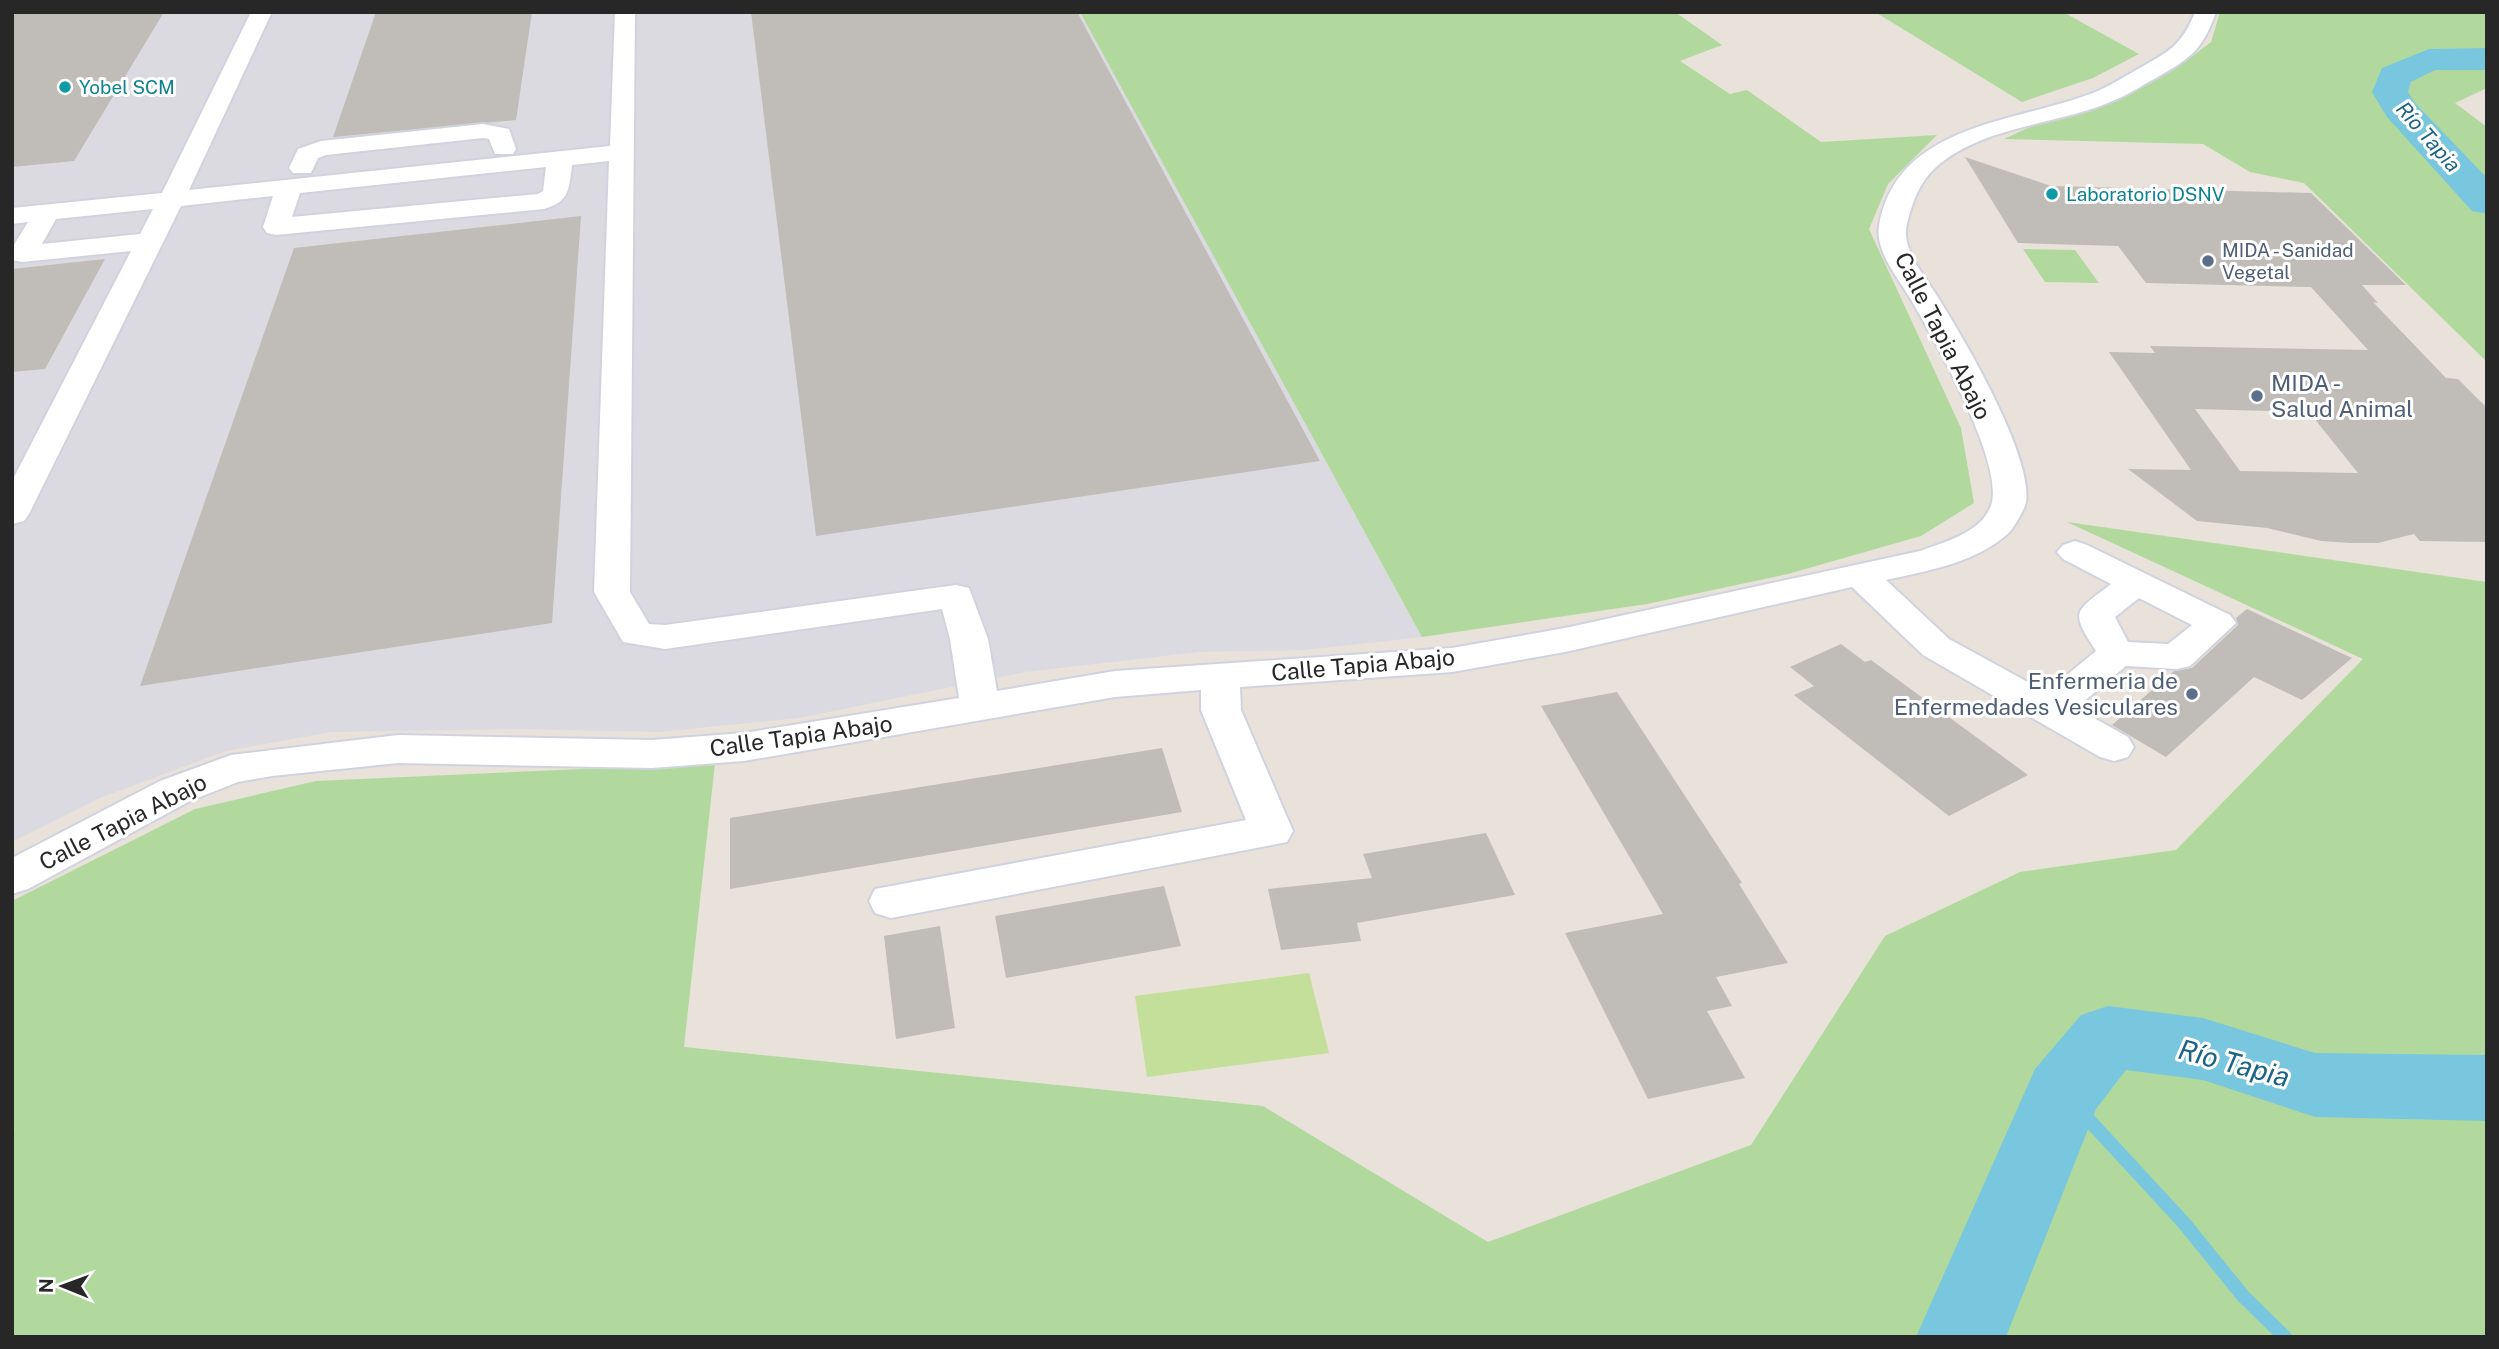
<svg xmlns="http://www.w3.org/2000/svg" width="2499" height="1349" viewBox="0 0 2499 1349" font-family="'Public Sans',sans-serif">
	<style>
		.industrial { fill: #dcdae1 }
		.green { fill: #b2d99d }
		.pitch { fill: #c3df99 }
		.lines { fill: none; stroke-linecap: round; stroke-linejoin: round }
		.stream { stroke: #79c6df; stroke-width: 14 }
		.river { fill: #79c6df; fill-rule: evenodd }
		.building { fill: #c0bcb7; fill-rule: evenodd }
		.minor-casing { stroke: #d0d3df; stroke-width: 4 }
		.minor { fill: #fff; fill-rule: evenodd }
		.culture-dot { fill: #0f9aa8; stroke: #fff; stroke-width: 2.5 }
		.service-dot { fill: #5c6f8a; stroke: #fff; stroke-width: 2.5 }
		.labels { text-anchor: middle; stroke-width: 6; stroke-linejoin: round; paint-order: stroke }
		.far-culture-label { font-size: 19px; fill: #0d838f; stroke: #fff; text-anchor: start }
		.far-service-label { font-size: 19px; fill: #4e5e75; stroke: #fff; text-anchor: start }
		.far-water-label { font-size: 21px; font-style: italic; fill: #1c6486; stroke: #fff }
		.street-label { font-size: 23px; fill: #272727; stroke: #fff }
		.service-label { font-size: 23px; fill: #4e5e75; stroke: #fff; text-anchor: start }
		.near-water-label { font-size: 28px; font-style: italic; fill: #1c6486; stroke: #fff }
	</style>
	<rect width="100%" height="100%" fill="#e8e2da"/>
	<!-- industrial -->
	<polygon class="industrial" points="12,12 1080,12 1422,637 1305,650 1199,652 1026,672 799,718 659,732 521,729 331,732 226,751 100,798 12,842"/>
	<!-- green -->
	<g class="green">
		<polygon points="1080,12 1675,12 1722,45 1680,61 1730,94 1747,90 1821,142 1937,135 1888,184 1869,229 1961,428 1974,503 1921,536 1788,574 1647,604 1422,637"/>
		<polygon points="1875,12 2063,12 2139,54 2093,78 2022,102"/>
		<polygon points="2220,12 2487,12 2487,88 2455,103 2487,127 2487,362 2304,183 2250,172 2203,144 2004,139 2034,125 2120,99 2182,64 2211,42"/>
		<polygon points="2023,249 2075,250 2099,283 2045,282"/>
		<polygon points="2067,522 2487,582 2487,1337 12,1337 12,1132 15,1130 12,1128 12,901 195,809 316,781 715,763 684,1047 1263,1106 1488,1242 1751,1145 1885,936 2020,872 2176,850 2363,659"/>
	</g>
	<!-- pitch -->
	<polygon class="pitch" points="1309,973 1329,1053 1147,1077 1135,996"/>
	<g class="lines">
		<!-- stream -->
		<polyline class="stream" points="2063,1092 2184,1223 2243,1296 2285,1337"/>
		<!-- river -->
		<g class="river">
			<polygon points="2487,48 2487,70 2435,70 2411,82 2408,92 2415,103 2487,178 2487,214 2472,211 2387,117 2372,92 2382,68 2429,49"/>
			<polygon points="2108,1006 2203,1018 2315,1053 2487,1055 2487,1121 2315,1117 2203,1080 2126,1070 2096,1109 2006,1337 1916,1337 2035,1069 2081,1015"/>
		</g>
	</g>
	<!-- building -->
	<g class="building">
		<polygon points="12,12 164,12 74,161 12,167"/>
		<polygon points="376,12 532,12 516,120 333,137"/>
		<polygon points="751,12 1077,12 1320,461 816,536"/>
		<path d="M1965 157 2051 186 2311 193 2406 285H2362L2378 303 2373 302 2446 378 2458 379 2487 408V542L2420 541 2414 534 2378 543H2351L2321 541 2267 528 2197 521 2128 469 2191 470 2109 352 2155 353 2150 346 2368 350 2311 287 2146 283 2118 246 2018 243ZM2195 409 2309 412 2358 473 2240 471Z"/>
		<polygon points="581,216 552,623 140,686 294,248"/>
		<polygon points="105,259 45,369 12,372 12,269"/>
		<polygon points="2247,609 2352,658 2302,700 2254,677 2166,757 2112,725 2174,671 2192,668 2238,625 2236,618"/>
		<polygon points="1841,644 1865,662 1871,660 2028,775 1949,816 1794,695 1814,686 1790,667"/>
		<polygon points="1617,692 1742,883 1739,884 1788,963 1716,977 1732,1006 1707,1011 1745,1078 1648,1099 1565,933 1663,914 1541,706"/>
		<polygon points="1162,748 1182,812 730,889 730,818"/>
		<polygon points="1486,833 1515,895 1357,923 1361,941 1281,950 1268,889 1372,878 1363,854"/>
		<polygon points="1164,886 1181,946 1006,978 995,916"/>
		<polygon points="940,926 955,1028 896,1039 884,936"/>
	</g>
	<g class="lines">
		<defs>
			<g id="minor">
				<path d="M251 12H272L189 190 610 146 615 12H635L630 592 649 624 665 625 956 585 969 588 988 639 997 691 1115 671 1452 648 1565 628 1920 551C1944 542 1985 532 1992 502 2002 459 1933 337 1910 298 1898 278 1875 251 1879 226 1897 120 2024 123 2100 90 2113 84 2125 76 2138 69 2168 52 2182 46 2195 12H2216C2202 52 2189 59 2154 79 2142 85 2130 94 2117 99 2059 126 1984 124 1935 168 1919 183 1912 203 1907 224 1900 249 1927 279 1939 299 1964 339 2033 456 2026 502 2024 511 2012 532 2004 537 1971 564 1926 571 1886 580L1949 639 2046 692 2096 651C2069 610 2075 612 2111 584L2063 559 2057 552 2063 545 2075 541 2087 545 2230 615 2236 623 2190 666 2177 669 2126 666 2076 708 2128 737 2134 747 2128 757 2114 761 2100 757 1923 655 1852 587 1565 652 1452 672 1240 687 1241 710 1293 831 1287 842 891 918 875 913 869 901 875 889 1246 820 1201 710V690L1115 697 744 761 652 768 398 763 272 776 238 782 190 801 28 889 12 894V858L160 781 231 755 398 735 652 740 744 733 959 698 950 639 942 609 665 649 623 642 594 592 609 161 572 165C569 188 570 202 544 209L276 235 267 233 263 227 273 196 181 206 29 514 24 521 12 524V481L131 251 22 262 12 260V248L28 222 12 224V208L162 193ZM546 167 543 191 538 194 292 217 300 193ZM153 209 140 234 42 244 56 219ZM2139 598 2192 625 2168 644 2128 642 2115 617Z"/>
				<polygon points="483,124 509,129 516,149 513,154 495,154 489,139 483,138 326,155 318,158 311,173 293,173 289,168 298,149 321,141"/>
			</g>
		</defs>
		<!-- minor casing -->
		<use href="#minor" class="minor-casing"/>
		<!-- minor -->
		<use href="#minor" class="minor"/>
	</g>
	<!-- markers -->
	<g class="culture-dot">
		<circle cx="65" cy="87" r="7"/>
		<circle cx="2052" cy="194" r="7"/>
	</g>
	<g class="service-dot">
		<circle cx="2208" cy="261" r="7"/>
		<circle cx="2257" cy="396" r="7"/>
		<circle cx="2192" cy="694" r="7"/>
	</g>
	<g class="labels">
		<!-- far-culture labels -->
		<g class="far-culture-label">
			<text x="79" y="94">Yobel SCM</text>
			<text x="2066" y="201">Laboratorio DSNV</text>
		</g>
		<!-- far-service labels -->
		<g class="far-service-label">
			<text x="2222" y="257">MIDA - Sanidad<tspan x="2222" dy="22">Vegetal</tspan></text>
		</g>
		<!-- far-water labels -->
		<g class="far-water-label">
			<text transform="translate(2428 137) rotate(49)" y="7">Río Tapia</text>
		</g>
		<!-- street labels -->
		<g class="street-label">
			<text transform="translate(1943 336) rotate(63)" y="8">Calle Tapia Abajo</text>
			<text transform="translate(1363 665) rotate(-5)" y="8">Calle Tapia Abajo</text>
			<text transform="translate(801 736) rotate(-8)" y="8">Calle Tapia Abajo</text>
			<text transform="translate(123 822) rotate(-27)" y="8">Calle Tapia Abajo</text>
		</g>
		<!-- service labels -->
		<g class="service-label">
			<text x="2271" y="391">MIDA -<tspan x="2271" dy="26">Salud Animal</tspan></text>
			<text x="2178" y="689" text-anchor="end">Enfermeria de<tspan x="2178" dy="26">Enfermedades Vesiculares</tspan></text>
		</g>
		<!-- near-water labels -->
		<g class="near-water-label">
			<text transform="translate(2234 1063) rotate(15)" y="10">Río Tapia</text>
		</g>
	</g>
	<!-- border -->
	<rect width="2499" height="1349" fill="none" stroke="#272727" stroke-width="28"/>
	<!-- north arrow -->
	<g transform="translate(63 1286) rotate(271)" stroke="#ffffff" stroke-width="5" paint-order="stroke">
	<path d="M0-5L12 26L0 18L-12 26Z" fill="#272727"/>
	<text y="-10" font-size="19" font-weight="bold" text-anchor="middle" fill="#272727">N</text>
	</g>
</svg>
